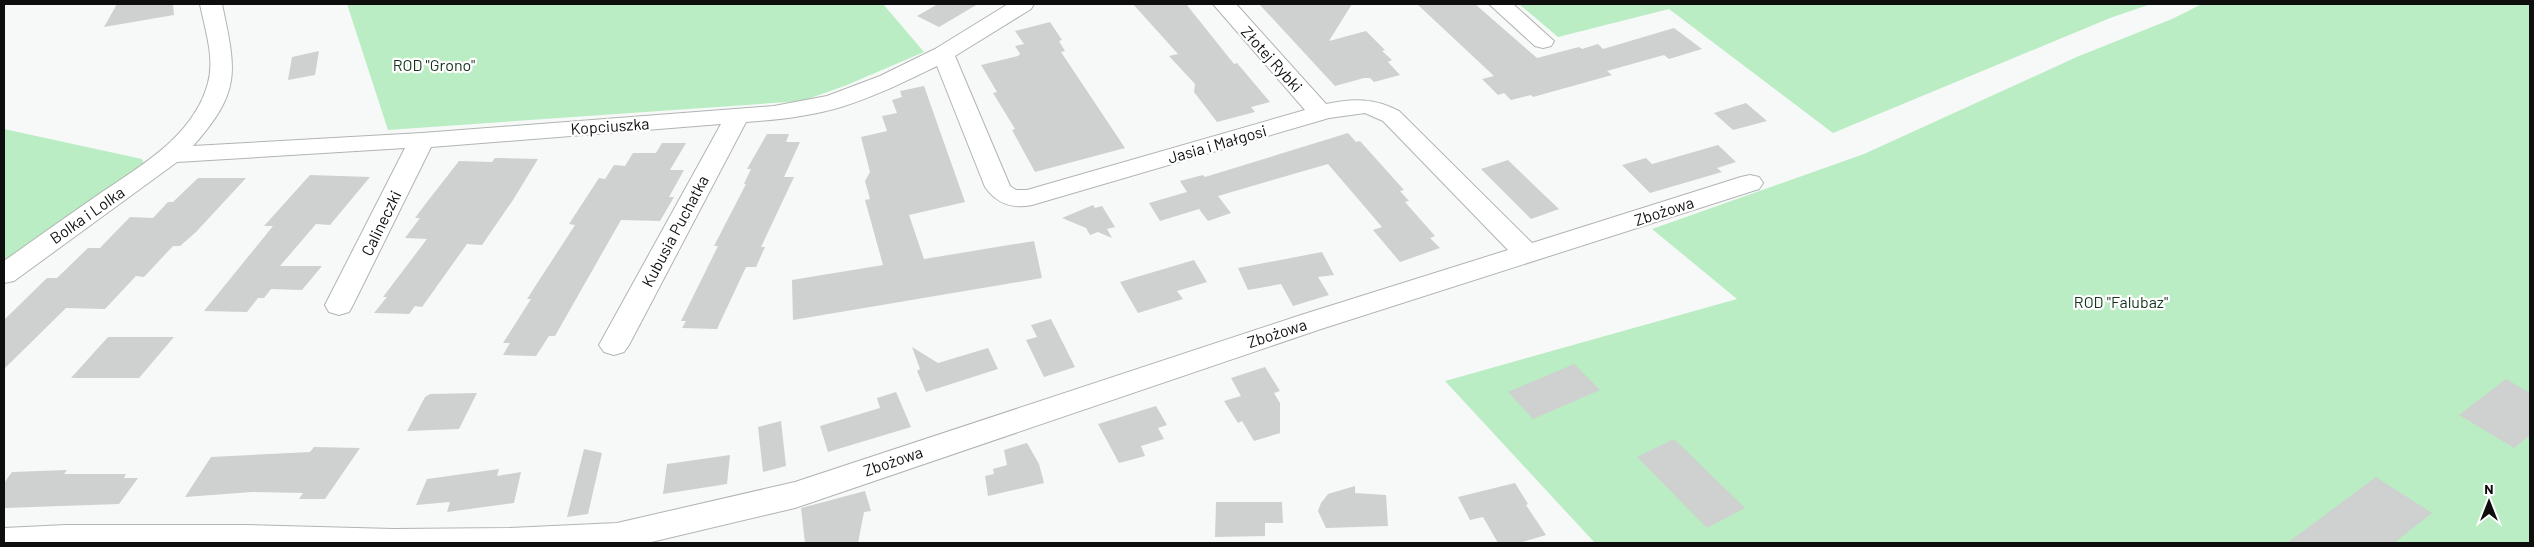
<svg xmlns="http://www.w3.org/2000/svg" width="2534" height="547" viewBox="0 0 2534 547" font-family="Barlow,sans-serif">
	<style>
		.green { fill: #baedc3 }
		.building { fill: #ced1cf }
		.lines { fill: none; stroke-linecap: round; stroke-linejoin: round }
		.minor-casing { stroke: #b1b4b2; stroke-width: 2 }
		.minor { fill: #fff; fill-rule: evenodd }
		.labels { text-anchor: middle; stroke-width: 4.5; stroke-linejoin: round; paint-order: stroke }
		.street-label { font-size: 16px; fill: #0d0e0d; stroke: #fff }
		.park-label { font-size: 16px; fill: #14351d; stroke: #fff }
	</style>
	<rect width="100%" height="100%" fill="#f6f9f7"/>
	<!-- green -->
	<g class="green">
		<polygon points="347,4 883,4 924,52 847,85 802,101 388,130"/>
		<polygon points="1519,4 2151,4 2110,18 1833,133 1669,9 1558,37"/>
		<polygon points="2202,4 2530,4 2530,543 1595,543 1445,381 1737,299 1652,229 1864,154 2079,56 2172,19"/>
		<polygon points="4,129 142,159 145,167 4,267"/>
	</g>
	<!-- building -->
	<g class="building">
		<polygon points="117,4 173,4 174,15 104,27"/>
		<polygon points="938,4 978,4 939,27 917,16"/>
		<polygon points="1133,4 1186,4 1234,64 1237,63 1270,102 1251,107 1255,112 1217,122 1194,92 1195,84 1169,56 1178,54"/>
		<polygon points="1259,4 1352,4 1329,41 1366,31 1385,50 1382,51 1392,60 1388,62 1400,75 1374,82 1370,78 1364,78 1335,86"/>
		<polygon points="1417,4 1475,4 1537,58 1579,47 1582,49 1598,44 1603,49 1674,28 1702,49 1669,59 1664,55 1607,71 1612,75 1533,97 1531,95 1511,100 1504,93 1498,95 1482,79 1494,76"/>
		<polygon points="1050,22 1062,40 1059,41 1065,51 1061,52 1125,148 1035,172 1012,130 1015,129 993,93 997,92 981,65 1018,56 1020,54 1015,46 1024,44 1015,31"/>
		<polygon points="319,51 315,75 288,80 292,57"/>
		<polygon points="924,86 965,202 909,215 924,259 1034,241 1042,278 793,320 792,280 883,265 865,200 870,199 865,181 870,172 861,137 887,131 882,116 897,113 892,100 902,97 900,91"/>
		<polygon points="1746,103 1767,121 1733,130 1714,113"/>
		<polygon points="1348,133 1356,142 1360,141 1404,190 1400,191 1409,201 1405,202 1435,236 1430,238 1440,248 1400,262 1373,230 1382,227 1328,164 1218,196 1231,213 1208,221 1199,209 1160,221 1149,203 1187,192 1180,181 1203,175 1205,177"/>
		<polygon points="767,134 789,134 786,142 800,142 784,177 794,177 761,247 765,247 756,267 746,267 717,329 682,328 686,321 681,321 718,246 714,246 746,184 744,184 751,169 747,169"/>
		<polygon points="662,143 686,143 670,170 684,170 669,197 674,197 660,221 621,220 555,336 549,336 536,356 503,355 510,343 503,343 531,299 527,299 575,225 569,224 599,178 605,179 614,165 625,166 633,153 656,153"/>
		<polygon points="1718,145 1736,162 1717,168 1722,172 1650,193 1622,165 1646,158 1652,164"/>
		<polygon points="495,158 538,159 513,200 482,245 467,244 422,307 415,306 409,314 374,313 387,297 383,297 427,239 405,238 420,218 415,218 427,202 459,161 492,162"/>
		<polygon points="1508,160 1540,191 1559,209 1531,219 1481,169"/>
		<polygon points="310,175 370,177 330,225 316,224 280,266 322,266 302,290 271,289 264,298 258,298 247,312 204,311 273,226 264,226"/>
		<polygon points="198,178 246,178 196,232 180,246 173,246 144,277 136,276 105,309 66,308 4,369 4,320 47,278 57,278 88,248 100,248 130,217 153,218 168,202 173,202"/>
		<polygon points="1093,205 1095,208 1102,206 1115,227 1107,229 1112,238 1098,232 1090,235 1086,228 1062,218"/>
		<polygon points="1322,252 1334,275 1318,277 1329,295 1293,306 1281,284 1248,290 1238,268"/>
		<polygon points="1194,260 1207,282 1177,291 1183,299 1138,313 1120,282"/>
		<polygon points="1051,319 1075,367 1044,377 1026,340 1037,337 1031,325"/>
		<polygon points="108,337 174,337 139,378 71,378"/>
		<polygon points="912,347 938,363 988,348 998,369 926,392 917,371 920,369"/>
		<polygon points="1574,364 1600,390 1533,419 1508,392"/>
		<polygon points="1265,367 1280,391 1274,393 1280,403 1280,433 1254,441 1242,421 1238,423 1224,401 1241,396 1231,378"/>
		<polygon points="2506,379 2530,393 2530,435 2514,448 2459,415"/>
		<polygon points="896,392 911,427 828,452 820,426 880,408 877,398"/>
		<polygon points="477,393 459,429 407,431 425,397 430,394"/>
		<polygon points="1156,406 1167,425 1158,428 1164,439 1141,446 1145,456 1119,463 1098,424"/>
		<polygon points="781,421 786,466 763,472 758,427"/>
		<polygon points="1674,439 1745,508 1707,528 1637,457"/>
		<polygon points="1027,443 1039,464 1044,483 988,496 985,476 994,474 993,469 1007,465 1004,450"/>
		<polygon points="314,447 360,448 325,499 299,499 303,493 252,492 185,497 211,457 310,452"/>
		<polygon points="584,449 602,453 588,514 567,517"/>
		<polygon points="730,455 727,484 663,494 667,464"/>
		<polygon points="499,469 497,476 521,472 514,503 447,512 450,502 416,505 427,479"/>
		<polygon points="67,470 64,474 126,474 124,478 138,478 119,504 4,508 4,483 12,472"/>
		<polygon points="2376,477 2432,513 2394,543 2287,543"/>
		<polygon points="1515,483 1528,504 1526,505 1546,535 1519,543 1498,543 1483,517 1470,520 1458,497"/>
		<polygon points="1355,486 1355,493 1386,495 1388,526 1326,528 1318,511 1321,503 1328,494"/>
		<polygon points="865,491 871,511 864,512 858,543 805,543 801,508"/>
		<polygon points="1216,502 1282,502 1283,523 1265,523 1265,536 1215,537"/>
	</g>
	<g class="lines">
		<defs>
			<g id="minor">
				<path d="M200 4H222C236 71 242 91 193 146L422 133 774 106 827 96 880 76 935 49 1008 4H1034L1031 9 955 56 1010 186 1016 190H1027L1305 110 1213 4H1236L1326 104C1353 98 1375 98 1399 111L1532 243 1741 177 1750 175 1759 177 1763 183 1759 189 1321 329 795 508 647 543H4V528L66 525H243L393 529 510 528 617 523 795 482 1301 315 1508 250 1383 121 1365 113 1329 118 1032 205C1012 209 997 204 985 187L937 66C906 81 874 97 841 107 811 116 777 120 746 122L629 345 624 352 614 355 604 352 599 345 721 124 431 147 353 305 349 312 339 315 329 312 325 305 405 148 177 162 14 281 4 283V261C34 240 64 218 95 197 137 168 194 137 208 83 215 57 205 30 200 4Z"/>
				<polygon points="1489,4 1513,4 1554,41 1551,46 1543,48 1535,46"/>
			</g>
		</defs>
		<!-- minor casing -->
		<use href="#minor" class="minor-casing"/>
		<!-- minor -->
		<use href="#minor" class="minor"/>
	</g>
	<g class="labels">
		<!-- street labels -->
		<g class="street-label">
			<text transform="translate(1272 59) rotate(48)" y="6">Złotej Rybki</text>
			<text transform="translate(610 126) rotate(-4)" y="6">Kopciuszka</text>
			<text transform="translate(1217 144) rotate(-16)" y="6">Jasia i Małgosi</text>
			<text transform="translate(1664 211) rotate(-18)" y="6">Zbożowa</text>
			<text transform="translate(87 215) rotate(-35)" y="6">Bolka i Lolka</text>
			<text transform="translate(381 223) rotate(-64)" y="6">Calineczki</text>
			<text transform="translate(675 231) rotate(-62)" y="6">Kubusia Puchatka</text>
			<text transform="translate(1277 333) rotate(-18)" y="6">Zbożowa</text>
			<text transform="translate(893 461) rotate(-19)" y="6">Zbożowa</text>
		</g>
		<!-- park labels -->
		<g class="park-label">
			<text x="434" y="71">ROD "Grono"</text>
			<text x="2121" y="308">ROD "Falubaz"</text>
		</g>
	</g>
	<!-- border -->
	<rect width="2534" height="547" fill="none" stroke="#0d0e0d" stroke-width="10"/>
	<!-- north arrow -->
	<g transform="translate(2489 502)" stroke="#ffffff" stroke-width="4" paint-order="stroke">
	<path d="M0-4L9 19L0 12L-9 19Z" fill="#0d0e0d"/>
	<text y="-8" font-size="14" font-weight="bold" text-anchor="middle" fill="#0d0e0d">N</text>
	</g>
</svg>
